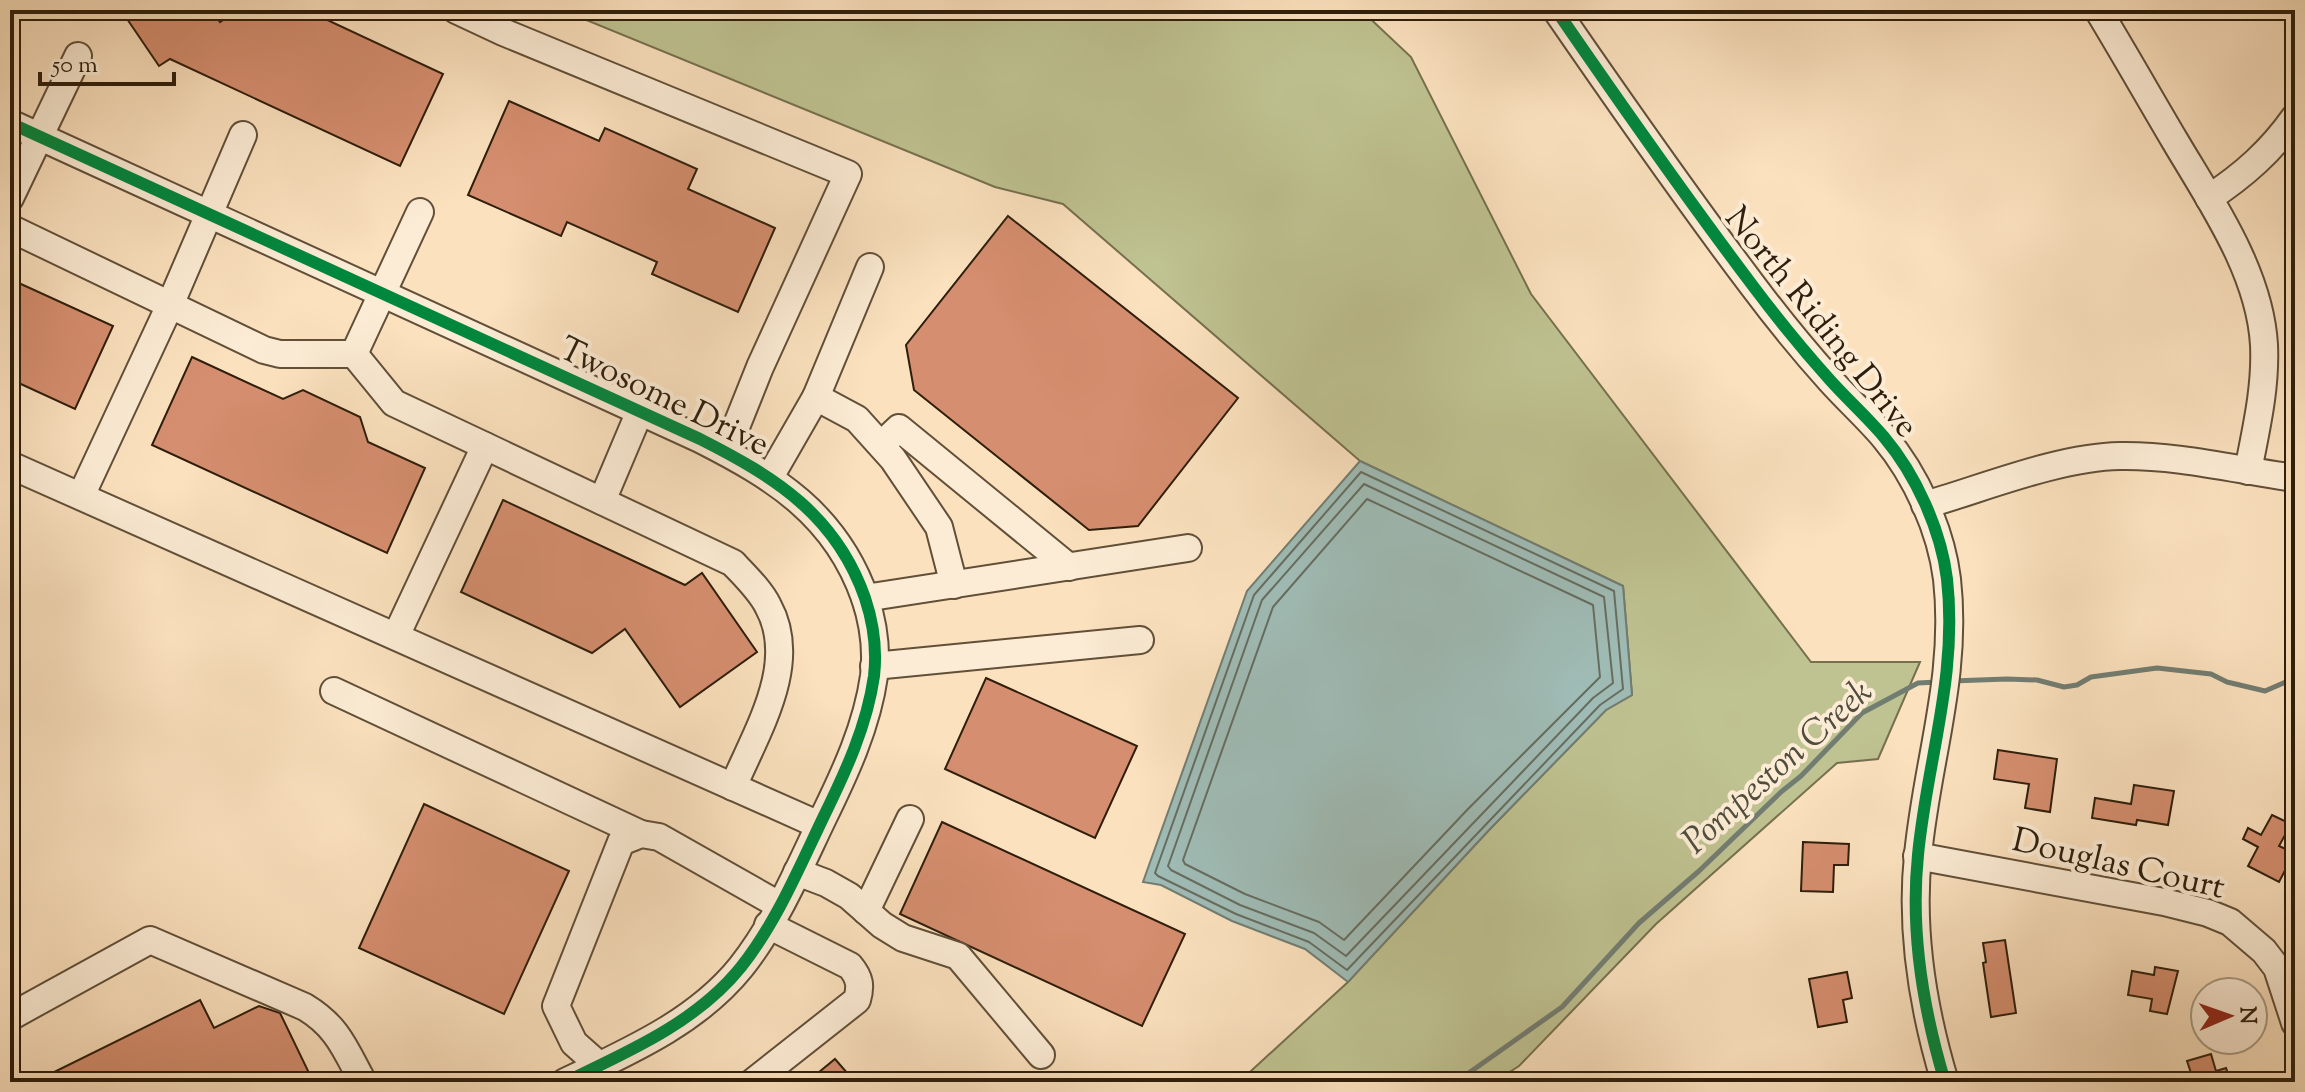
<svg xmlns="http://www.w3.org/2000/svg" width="2305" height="1092" viewBox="0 0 2305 1092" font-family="'Sorts Mill Goudy',serif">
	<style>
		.green { fill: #bfc291; stroke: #76704e; stroke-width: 2 }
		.water { fill: #9fbcb6; stroke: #727d72; stroke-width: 2 }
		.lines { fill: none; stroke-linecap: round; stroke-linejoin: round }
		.shore { stroke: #666d60; stroke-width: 2 }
		.stream { stroke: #727d72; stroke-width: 5 }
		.building { fill: #d58e6f; stroke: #2e1e0b; stroke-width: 2 }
		.minor-casing { stroke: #614f38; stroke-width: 30 }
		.minor { stroke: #fcecd5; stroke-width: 26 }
		.cycleway-casing { stroke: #fcecd5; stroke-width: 17 }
		.cycleway { stroke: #00873e; stroke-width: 12 }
		.labels { text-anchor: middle; stroke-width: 8; stroke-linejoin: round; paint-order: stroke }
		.street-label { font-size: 34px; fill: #2e1e0b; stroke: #fcecd5 }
		.water-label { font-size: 36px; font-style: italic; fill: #504d3e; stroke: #fcecd5 }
	</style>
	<rect width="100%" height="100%" fill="#fbe1be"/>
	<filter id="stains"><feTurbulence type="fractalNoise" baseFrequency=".0025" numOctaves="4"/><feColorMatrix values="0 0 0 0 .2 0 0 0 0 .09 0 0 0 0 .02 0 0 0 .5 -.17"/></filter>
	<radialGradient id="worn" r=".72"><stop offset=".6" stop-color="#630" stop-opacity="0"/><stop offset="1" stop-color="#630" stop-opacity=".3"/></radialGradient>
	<!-- green -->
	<polygon class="green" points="570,10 1361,10 1411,57 1531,294 1811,662 1920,662 1878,759 1837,763 1656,924 1519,1066 1494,1082 1239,1082 1348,982 1489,830 1606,710 1632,695 1623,586 1360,461 1063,204 995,187 569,13"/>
	<!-- water -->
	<polygon class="water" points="1360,461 1623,586 1632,695 1606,710 1489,830 1348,982 1305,949 1232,921 1161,885 1143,882 1247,591"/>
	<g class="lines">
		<!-- shore -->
		<g class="shore">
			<polygon points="1361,472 1614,591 1623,689 1600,705 1347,970 1309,942 1236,914 1158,876 1155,873 1254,595"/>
			<polygon points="1364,484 1604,597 1613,683 1593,698 1346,956 1314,933 1240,905 1171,870 1168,866 1262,600"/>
			<polygon points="1367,499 1593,605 1600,677 1468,809 1344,940 1319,922 1245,894 1185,864 1183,860 1273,607"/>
		</g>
		<!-- stream -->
		<g class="stream">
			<polyline points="1952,681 2007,679 2037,680 2064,687 2077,685 2091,677 2157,668 2211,674 2227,682 2265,691 2295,678"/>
			<polyline points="1456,1082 1562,1007 1639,923 1699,871 1781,792 1801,776 1862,713 1918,683 1938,682"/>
		</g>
	</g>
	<!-- building -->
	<g class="building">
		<polygon points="121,10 212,10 220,22 238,10 306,10 443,74 400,166 170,59 159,66"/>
		<polygon points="509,101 599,141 605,128 697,169 688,189 775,228 738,312 652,274 657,262 567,222 561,236 468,195"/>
		<polygon points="1008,216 1238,398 1138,526 1089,530 914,390 906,345"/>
		<polygon points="10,279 113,326 75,409 10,379"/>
		<polygon points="192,357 283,399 303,390 360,417 368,442 425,468 387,553 152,445"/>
		<polygon points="503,500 685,585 702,573 757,652 680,707 625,629 592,653 461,592"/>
		<polygon points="986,678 1137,746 1095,838 945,769"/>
		<polygon points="1998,750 2057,759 2050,812 2025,808 2029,784 1994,779"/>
		<polygon points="2134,785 2174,791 2168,825 2137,820 2136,825 2092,818 2095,798 2131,804"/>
		<polygon points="424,804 569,871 504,1014 359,948"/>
		<polygon points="2272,815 2291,824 2279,846 2294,853 2279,882 2248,866 2258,847 2243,839 2248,828 2261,835"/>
		<polygon points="942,822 1185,934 1142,1026 900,914"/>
		<polygon points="1803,842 1849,844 1848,865 1834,865 1833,892 1801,891"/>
		<polygon points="2005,940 2016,1013 1991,1017 1983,963 1986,962 1983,943"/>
		<polygon points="2155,967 2178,971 2167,1014 2150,1011 2152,999 2128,995 2132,971 2154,975"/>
		<polygon points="1847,972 1852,998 1843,1000 1847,1022 1818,1027 1809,979"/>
		<polygon points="200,1000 214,1028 259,1006 280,1013 310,1075 295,1082 34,1082"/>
		<polygon points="2211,1054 2216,1071 2226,1068 2231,1082 2206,1082 2205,1079 2194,1082 2187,1061"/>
		<polygon points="835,1059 855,1082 807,1082"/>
	</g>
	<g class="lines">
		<defs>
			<g id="minor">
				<polyline points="456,10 503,32 848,174 760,367 726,452"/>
				<path d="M1556 10C1620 103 1685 196 1753 286 1777 318 1803 350 1830 380 1847 399 1867 417 1884 437 1916 475 1941 530 1947 579 1958 677 1927 760 1918 855 1910 932 1923 1009 1945 1082"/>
				<path d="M2098 10C2124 53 2149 97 2175 141 2211 202 2260 272 2264 345 2266 388 2256 429 2248 471"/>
				<path d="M10 123 700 439C775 477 836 515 865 598 873 622 877 650 874 676 867 726 845 773 823 818 799 868 776 923 741 967 697 1022 628 1052 565 1082"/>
				<polyline points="10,198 78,56"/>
				<path d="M2209 198C2244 175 2271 151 2295 117"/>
				<path d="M10 228 264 350 280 354H354L394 403 733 563C745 576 760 590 768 606 800 664 756 732 733 787"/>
				<polyline points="354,354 420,212"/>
				<polyline points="816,397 870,267"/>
				<polyline points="881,445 899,428 1069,567"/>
				<polyline points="10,465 819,825"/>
				<polyline points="770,477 816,397 857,419 893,459 939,527 954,585"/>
				<polyline points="81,496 170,305 243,135"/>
				<polyline points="602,501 640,411"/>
				<path d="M1925 505C1984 488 2059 457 2120 456 2178 455 2237 470 2295 478"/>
				<polyline points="865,598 1188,548"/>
				<polyline points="396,636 485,446"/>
				<polyline points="874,666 1140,640"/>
				<polyline points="334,691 641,834"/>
				<polyline points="1917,856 2164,902 2208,913 2230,922 2264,951 2277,968 2295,1023"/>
				<polyline points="797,872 826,883 849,896 882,925 903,938 958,956 1041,1055"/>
				<polyline points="866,911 910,819"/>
				<path d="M10 1017 150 940 305 1007C338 1027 345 1049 363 1082"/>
				<polyline points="600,1066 574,1043 556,1006 621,842 641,834 659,837 779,905"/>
				<path d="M753 1082 857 1000C861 986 860 978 850 966L768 925"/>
			</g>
		</defs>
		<!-- minor casing -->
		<use href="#minor" class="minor-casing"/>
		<!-- minor -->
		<use href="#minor" class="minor"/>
		<defs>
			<g id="cycleway">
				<path d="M1556 10C1620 103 1685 196 1753 286 1777 318 1803 350 1830 380 1847 399 1867 417 1884 437 1916 475 1941 530 1947 579 1958 677 1927 760 1918 855 1910 932 1923 1009 1945 1082"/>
				<path d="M10 123 700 439C775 477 836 515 865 598 873 622 877 650 874 676 867 726 845 773 823 818 799 868 776 923 741 967 697 1022 628 1052 565 1082"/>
			</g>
		</defs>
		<!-- cycleway casing -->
		<use href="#cycleway" class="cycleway-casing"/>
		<!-- cycleway -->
		<use href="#cycleway" class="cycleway"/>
	</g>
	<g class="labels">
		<!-- street labels -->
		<g class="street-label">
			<text transform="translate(1823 321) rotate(51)" y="12">North Riding Drive</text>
			<text transform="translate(665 395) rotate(26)" y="12">Twosome Drive</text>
			<text transform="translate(2119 862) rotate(13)" y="12">Douglas Court</text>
		</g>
		<!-- water labels -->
		<g class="water-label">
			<text transform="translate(1776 765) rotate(-42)" y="13">Pompeston Creek</text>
		</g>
	</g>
	<!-- margin -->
	<rect width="2305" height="1092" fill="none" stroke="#fbe1be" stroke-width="40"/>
	<rect x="12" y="12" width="2281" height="1068" fill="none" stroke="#2e1e0b" stroke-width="4"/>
	<rect x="20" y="20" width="2265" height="1052" fill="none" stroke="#2e1e0b" stroke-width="2"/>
	<!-- north arrow -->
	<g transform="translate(2229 1016) rotate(88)"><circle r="38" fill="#fcecd5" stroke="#aa9a84" stroke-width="2"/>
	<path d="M0-6L14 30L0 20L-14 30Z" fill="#8f2418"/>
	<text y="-12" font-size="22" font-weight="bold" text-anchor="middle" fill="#2e1e0b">N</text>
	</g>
	<!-- scale -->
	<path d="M40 72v12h134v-12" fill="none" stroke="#2e1e0b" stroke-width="4"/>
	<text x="52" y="72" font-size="24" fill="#2e1e0b" stroke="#fcecd5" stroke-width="6" paint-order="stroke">50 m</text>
	<rect width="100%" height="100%" filter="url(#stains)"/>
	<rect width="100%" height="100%" fill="url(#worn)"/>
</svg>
